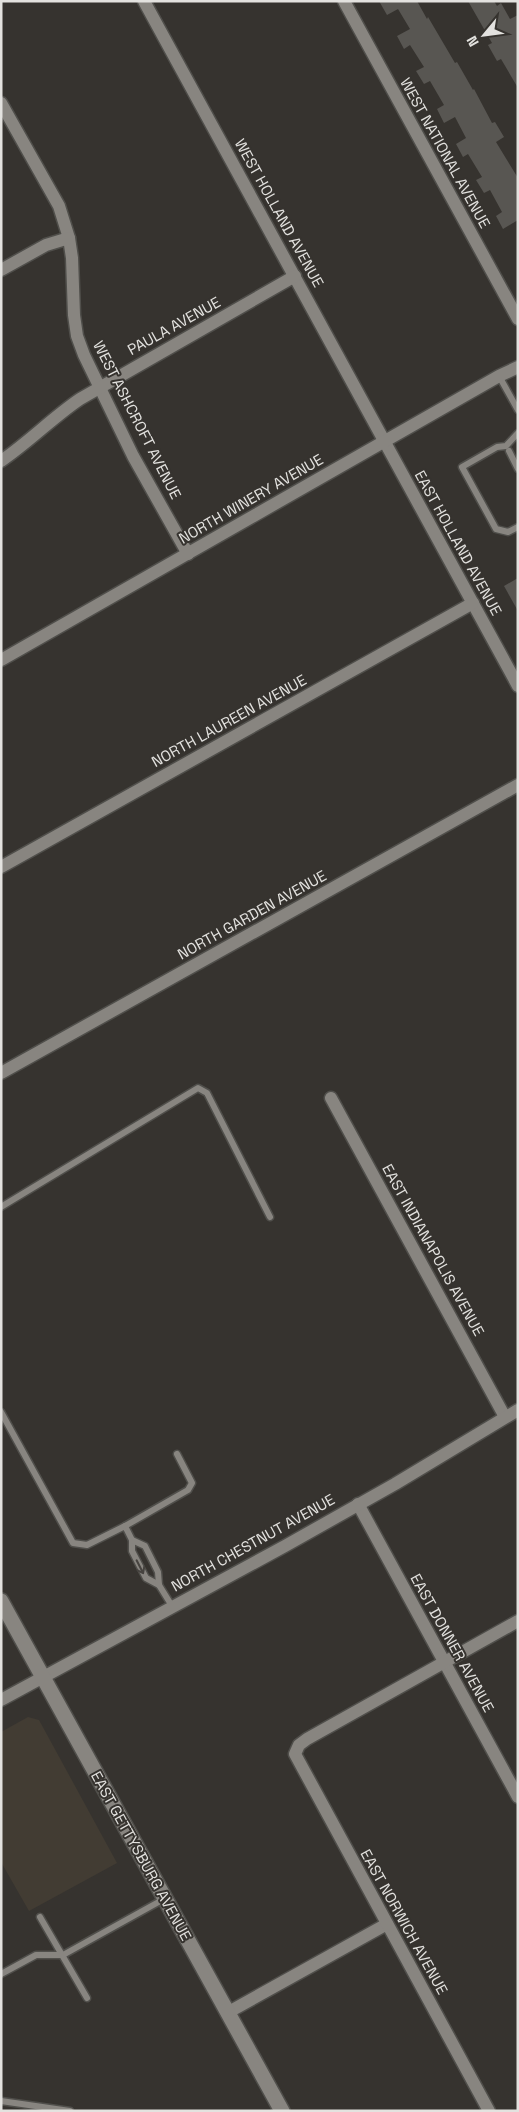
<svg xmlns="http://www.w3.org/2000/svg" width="519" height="2112" viewBox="0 0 519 2112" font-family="'Space Grotesk',sans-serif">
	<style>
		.built { fill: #423c33 }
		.building { fill: #585652 }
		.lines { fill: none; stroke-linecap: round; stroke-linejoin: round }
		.service-casing { stroke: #504f4b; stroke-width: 9 }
		.minor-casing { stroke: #504f4b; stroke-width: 15 }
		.tertiary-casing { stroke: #504f4b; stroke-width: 18 }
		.service { stroke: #888580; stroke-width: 6 }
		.minor { stroke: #888580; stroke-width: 12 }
		.tertiary { stroke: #888580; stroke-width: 15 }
		.oneway { stroke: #46433f }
		.labels { text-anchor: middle; stroke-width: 4; stroke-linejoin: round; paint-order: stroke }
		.street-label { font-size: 15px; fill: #e3e2df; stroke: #36332f }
	</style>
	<rect width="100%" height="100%" fill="#36332f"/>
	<!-- built -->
	<polygon class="built" points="28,1717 39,1720 117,1863 29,1911 1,1862 1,1732"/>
	<!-- building -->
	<g class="building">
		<polygon points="379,1 417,1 427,19 428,17 455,63 457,62 473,90 474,89 492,123 495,122 504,137 496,142 518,178 518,220 503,229 496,216 502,212 490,190 484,193 476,180 482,177 468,154 463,157 456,144 466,138 455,117 444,123 437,109 444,105 430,81 424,84 416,71 424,67 410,45 404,49 397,36 410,29 398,9 387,15"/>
		<polygon points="468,1 494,1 497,6 501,3 510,19 518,15 518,88 501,59 497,61 488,45 492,43"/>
		<polygon points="518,578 518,611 504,586"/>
	</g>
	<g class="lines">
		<defs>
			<g id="service">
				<polyline points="499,376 518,410"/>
				<polyline points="518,433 506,446 497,447 462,467 496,529 508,532 518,527"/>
				<polyline points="509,451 518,469"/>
				<polyline points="1,1207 198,1088 207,1093 270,1217"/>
				<polyline points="1,1412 73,1543 87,1545 125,1526 132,1540 132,1551 146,1578 159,1585"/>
				<polyline points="125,1526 188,1490 192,1483 177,1454"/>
				<polyline points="132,1540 145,1546 158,1572 159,1585 172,1606"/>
				<polyline points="40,1917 87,1998"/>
				<polyline points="1,1974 36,1955 63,1955 164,1899"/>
				<polyline points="1,2101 70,2111"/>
			</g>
			<g id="minor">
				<polyline points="144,1 518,686"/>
				<polyline points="344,1 518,319"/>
				<polyline points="1,103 59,206 69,238 72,258 74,315 77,336 84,355 133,456 188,554"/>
				<polyline points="1,270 46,245 69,238"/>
				<path d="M1 461C29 442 52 418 80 399L295 276"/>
				<polyline points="1,660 499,376 518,367"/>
				<polyline points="1,867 473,603"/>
				<polyline points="1,1073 518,785"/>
				<polyline points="331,1098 505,1417"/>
				<polyline points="358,1504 518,1797"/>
				<polyline points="1,1700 285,1546 395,1484 518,1410"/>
				<polyline points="227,2013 387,1924"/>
				<polyline points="489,2111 295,1754 299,1745 307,1739 518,1621"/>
			</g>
			<polyline id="tertiary" points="1,1601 282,2111"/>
		</defs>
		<!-- service casing -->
		<use href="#service" class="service-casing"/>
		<!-- minor casing -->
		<use href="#minor" class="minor-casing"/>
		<!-- tertiary casing -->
		<use href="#tertiary" class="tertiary-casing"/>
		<!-- service -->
		<use href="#service" class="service"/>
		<!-- minor -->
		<use href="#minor" class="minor"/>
		<!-- tertiary -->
		<use href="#tertiary" class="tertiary"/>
	</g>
	<!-- one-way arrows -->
	<defs><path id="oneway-shaft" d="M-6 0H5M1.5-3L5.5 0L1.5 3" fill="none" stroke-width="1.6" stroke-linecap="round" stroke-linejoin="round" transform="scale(1.25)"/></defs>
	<use class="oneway" href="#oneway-shaft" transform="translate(140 1567) rotate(63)"/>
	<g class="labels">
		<!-- street labels -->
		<g class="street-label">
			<text transform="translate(445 153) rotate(61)" y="5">WEST NATIONAL AVENUE</text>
			<text transform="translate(279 213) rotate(61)" y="5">WEST HOLLAND AVENUE</text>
			<text transform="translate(174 326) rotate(-29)" y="5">PAULA AVENUE</text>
			<text transform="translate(137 420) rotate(63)" y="5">WEST ASHCROFT AVENUE</text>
			<text transform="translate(251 499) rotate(-30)" y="5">NORTH WINERY AVENUE</text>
			<text transform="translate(458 543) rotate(61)" y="5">EAST HOLLAND AVENUE</text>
			<text transform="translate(229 721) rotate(-29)" y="5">NORTH LAUREEN AVENUE</text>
			<text transform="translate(252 915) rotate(-29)" y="5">NORTH GARDEN AVENUE</text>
			<text transform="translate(433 1250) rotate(61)" y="5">EAST INDIANAPOLIS AVENUE</text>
			<text transform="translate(253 1543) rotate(-29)" y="5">NORTH CHESTNUT AVENUE</text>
			<text transform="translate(452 1643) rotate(61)" y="5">EAST DONNER AVENUE</text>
			<text transform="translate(141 1856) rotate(61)" y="5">EAST GETTYSBURG AVENUE</text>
			<text transform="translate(404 1922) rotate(61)" y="5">EAST NORWICH AVENUE</text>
		</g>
	</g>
	<!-- border -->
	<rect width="519" height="2112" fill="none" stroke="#e3e2df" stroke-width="5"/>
	<!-- north arrow -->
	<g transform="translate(484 35) rotate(241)" stroke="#36332f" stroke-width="4" paint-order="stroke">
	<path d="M0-4L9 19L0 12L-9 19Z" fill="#e3e2df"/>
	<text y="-8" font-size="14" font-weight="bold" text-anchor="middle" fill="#e3e2df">N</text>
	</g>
</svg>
